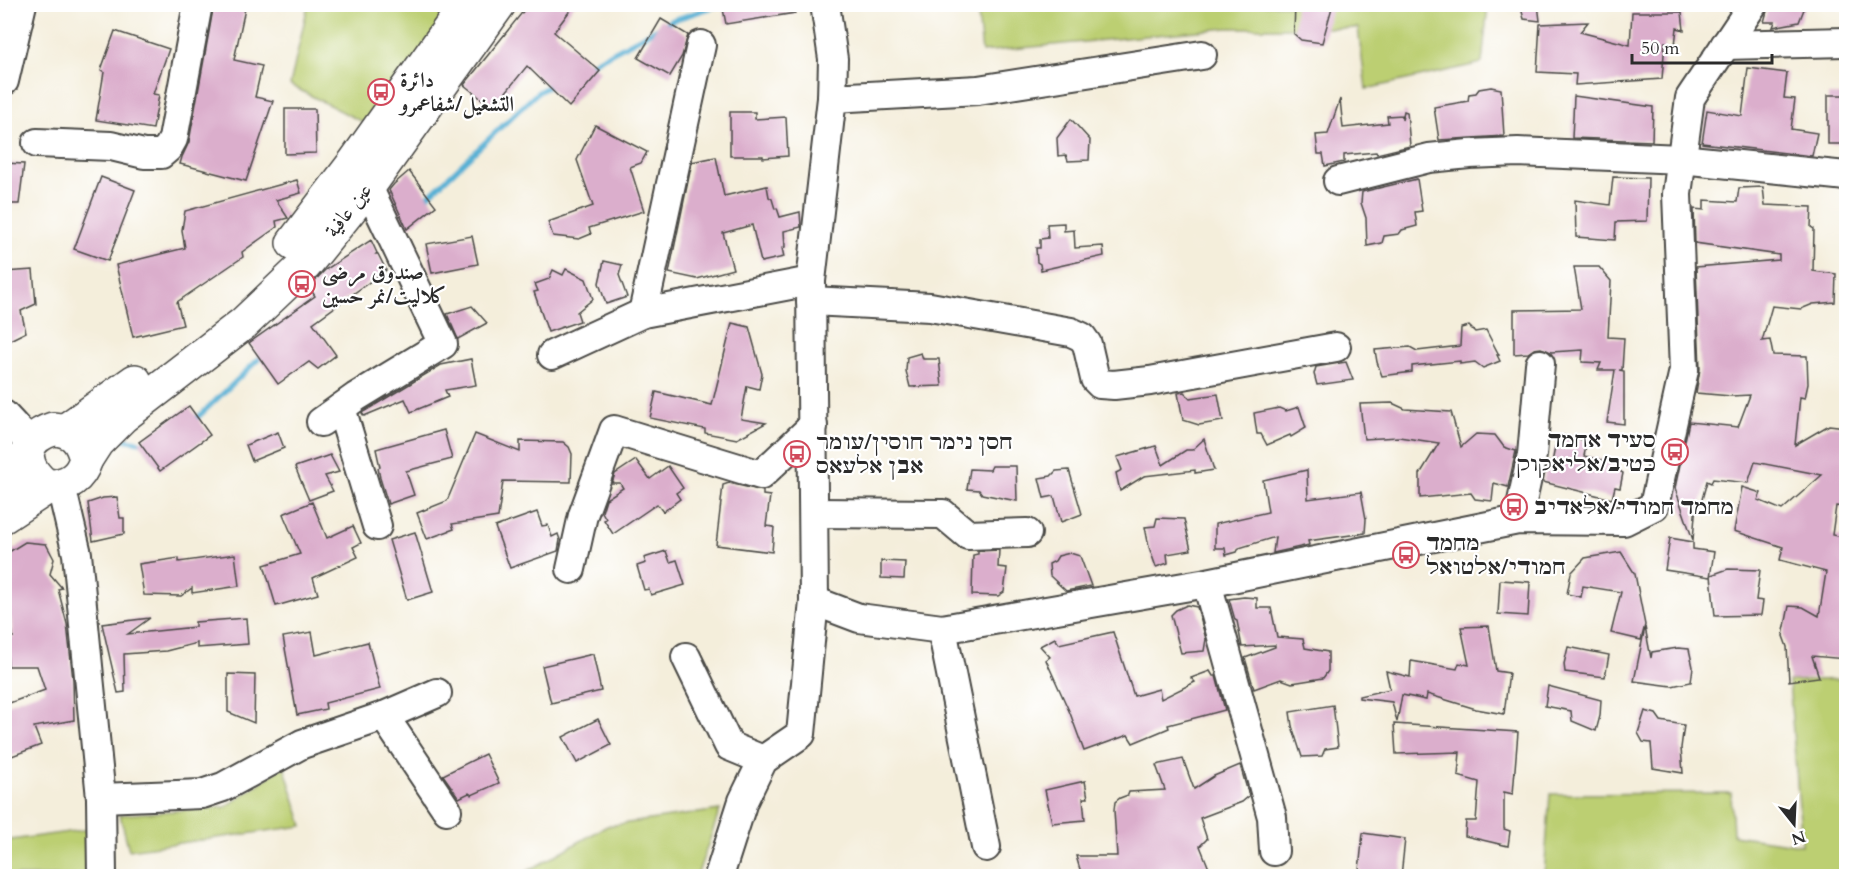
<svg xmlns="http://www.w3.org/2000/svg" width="1851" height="881" viewBox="0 0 1851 881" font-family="Cardo,Amiri,'Frank Ruhl Libre',serif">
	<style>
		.green { fill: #bccf72; stroke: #747d4e; stroke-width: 1.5 }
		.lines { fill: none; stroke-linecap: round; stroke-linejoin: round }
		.stream { stroke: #57b0d4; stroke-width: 5 }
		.building { fill: #dbaecc }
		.minor-casing { stroke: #494845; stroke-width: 32 }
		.major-casing { stroke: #494845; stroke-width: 36 }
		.minor { stroke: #fff; stroke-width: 28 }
		.major { stroke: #fff; stroke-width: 33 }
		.labels { text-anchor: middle; stroke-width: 4.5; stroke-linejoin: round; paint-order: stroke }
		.poi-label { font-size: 21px; font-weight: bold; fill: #2b2b2b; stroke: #fff; text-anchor: start }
		.street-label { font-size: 21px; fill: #2b2b2b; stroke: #fff }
	</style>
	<rect width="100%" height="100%" fill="#fff"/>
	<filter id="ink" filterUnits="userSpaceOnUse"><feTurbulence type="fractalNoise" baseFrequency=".0167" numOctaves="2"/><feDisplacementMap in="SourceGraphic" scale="12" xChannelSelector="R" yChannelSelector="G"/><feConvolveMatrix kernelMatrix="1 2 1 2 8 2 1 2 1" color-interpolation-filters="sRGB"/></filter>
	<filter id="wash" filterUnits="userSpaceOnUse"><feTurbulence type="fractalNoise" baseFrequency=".008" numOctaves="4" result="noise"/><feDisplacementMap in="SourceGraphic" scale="24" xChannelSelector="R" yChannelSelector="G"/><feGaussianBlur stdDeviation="1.35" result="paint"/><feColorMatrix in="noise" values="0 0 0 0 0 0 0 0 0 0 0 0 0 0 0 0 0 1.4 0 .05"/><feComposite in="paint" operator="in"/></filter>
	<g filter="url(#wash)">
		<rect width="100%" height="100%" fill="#f4eedb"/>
		<!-- green -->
		<g class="green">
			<polygon points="308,5 458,5 378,130 290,85"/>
			<polygon points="977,5 1488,5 1482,63 1366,89 1358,28 1228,28 982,52"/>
			<polygon points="1846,679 1846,865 1832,876 1544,876 1550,794 1731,793 1733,835 1802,845 1789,681"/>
			<polygon points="284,766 303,826 129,850 120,815 226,807"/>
			<polygon points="720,810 697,876 519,876 607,826"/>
			<polygon points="90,829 92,876 5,876 4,841"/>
		</g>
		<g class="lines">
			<!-- stream -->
			<g class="stream">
				<polyline points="587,66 673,20 722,4"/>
				<polyline points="424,200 537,93 552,84"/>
				<polyline points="192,423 264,354"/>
				<polyline points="116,438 145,443"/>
			</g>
		</g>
		<g id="blocks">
			<!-- building -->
			<g class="building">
				<polygon points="214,4 246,4 234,60 262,66 255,97 273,101 246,181 180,164 182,157 189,142"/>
				<polygon points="529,4 575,4 554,32 600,71 569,107 527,66 493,108 464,85"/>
				<polygon points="722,4 794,4 795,13 726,24"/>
				<polygon points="1295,4 1333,4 1322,43 1301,40 1294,34"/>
				<polygon points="1520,4 1538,4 1540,21 1524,19"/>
				<polygon points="1769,4 1806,4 1799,22 1773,27 1775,22 1764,22"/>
				<polygon points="1632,12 1682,12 1684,30 1677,28 1675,45 1665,42 1662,79 1575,85 1576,74 1537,72 1540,24 1588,22 1580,32 1630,45"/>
				<polygon points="661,19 688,35 682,56 670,76 638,58"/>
				<polygon points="115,31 169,49 153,94 159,95 153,129 96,120 104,72 101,70"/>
				<polygon points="1748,68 1787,73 1784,98 1795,99 1791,129 1817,133 1812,156 1702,143 1707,110 1742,116"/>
				<polygon points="1491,87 1501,89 1504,136 1439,140 1434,107 1468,101 1469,94 1476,93 1479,89"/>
				<rect x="1828" y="95" width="18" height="49"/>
				<polygon points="1574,96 1653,107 1652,141 1572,138"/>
				<polygon points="1340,99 1343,128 1388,123 1387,116 1402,115 1402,120 1404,111 1407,112 1410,146 1377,154 1376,152 1344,155 1344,162 1325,166 1323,154 1318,154 1316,135 1328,134"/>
				<polygon points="285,109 315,109 316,153 285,154"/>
				<polygon points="730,112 755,112 755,119 786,117 788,156 763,158 763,156 730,156"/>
				<polygon points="1071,119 1090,140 1089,160 1068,161 1066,155 1058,156 1057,138"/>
				<polygon points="595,125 647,152 641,163 630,167 644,211 589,228 591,234 579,239 553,236 548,222 593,206 577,160"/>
				<polygon points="716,157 724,196 767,186 769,197 772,199 775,209 777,208 780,217 800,212 801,227 784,231 785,247 782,248 784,257 761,262 752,225 723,233 733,269 697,279 669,273 692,162"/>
				<polygon points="4,163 24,164 19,204 4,204"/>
				<polygon points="409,171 436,206 407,229 389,190 394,184"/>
				<polygon points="101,177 135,190 108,261 74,249"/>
				<polygon points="1613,177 1648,178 1647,221 1616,222 1615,240 1576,237 1575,200 1610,205"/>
				<polygon points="1417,179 1422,211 1415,212 1417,226 1402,230 1399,234 1384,236 1382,243 1367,246 1366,218 1361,203 1362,192"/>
				<polygon points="297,180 301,193 276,200 288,218 276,221 277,227 242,252 243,257 177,302 183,325 133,337 116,265 185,248 182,230 185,211"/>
				<polygon points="1763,187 1765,205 1812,207 1811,227 1814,229 1813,271 1836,274 1835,302 1813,304 1801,309 1772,306 1762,341 1770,340 1773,355 1807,356 1808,384 1805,398 1800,397 1795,445 1829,425 1846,427 1846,507 1836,506 1832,535 1846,538 1846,659 1812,656 1819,677 1789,681 1787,647 1783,636 1789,606 1803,607 1819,616 1826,572 1780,560 1783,547 1734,531 1742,487 1761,493 1758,500 1782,510 1822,475 1755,462 1748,483 1713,479 1711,483 1707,481 1701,503 1696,503 1693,540 1675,488 1689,422 1738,427 1750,395 1731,396 1696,393 1700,369 1696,267 1779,260 1779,255 1695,243 1694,209 1704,210 1704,200 1737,202 1739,188"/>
				<polygon points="1064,223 1064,231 1074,230 1075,248 1103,246 1104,256 1041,270 1040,264 1037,262 1036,248 1040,248 1040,239 1048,238 1047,224"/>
				<polygon points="472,236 478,264 432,273 426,244"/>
				<polygon points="371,240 377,253 376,254 378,254 386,270 313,323 336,355 318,369 309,362 278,384 249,343 315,296 309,287 325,270"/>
				<polygon points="604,261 622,265 619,275 627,297 606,304 599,283"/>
				<polygon points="1574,267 1599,267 1611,281 1608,337 1624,338 1622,370 1619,370 1624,371 1624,424 1607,422 1615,370 1598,370 1601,363 1582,362 1583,350 1551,352 1541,348 1534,349 1528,353 1514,354 1514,310 1581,309"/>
				<polygon points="566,269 586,279 593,299 577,312 580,321 548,332 534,292 538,291 535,284 549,279 553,270 563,275"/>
				<polygon points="33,270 36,304 21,311 26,332 4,343 4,272"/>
				<polygon points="472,306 487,323 458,339 447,314"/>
				<polygon points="732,323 749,327 762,374 759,389 747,386 741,419 766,423 737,439 705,433 705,429 650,418 656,392 712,405"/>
				<polygon points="1469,326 1475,332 1486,330 1499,355 1497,355 1500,361 1483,368 1475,362 1460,364 1460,361 1412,366 1412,372 1382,376 1377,362 1375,350 1410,347 1417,351 1460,346 1461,328"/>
				<polygon points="921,353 923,359 939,359 942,386 910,387 906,371 907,357"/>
				<polygon points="471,359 476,385 445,390 448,397 411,412 405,399 364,416 362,413 365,411 441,365"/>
				<polygon points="1346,362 1353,380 1317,385 1314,374 1316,367"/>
				<polygon points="1184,392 1190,398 1218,394 1223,421 1199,425 1183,420 1178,393"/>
				<polygon points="1392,403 1405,409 1451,412 1461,447 1476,434 1495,435 1504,447 1516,451 1508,487 1494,483 1492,501 1475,499 1471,493 1420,498 1420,474 1439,443 1399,437 1364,439 1360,404"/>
				<polygon points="189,406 210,435 160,471 139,442"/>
				<polygon points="1299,407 1306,428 1291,437 1290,435 1267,445 1261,434 1257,434 1254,413 1279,408 1286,411"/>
				<polygon points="444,430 452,459 406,471 414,495 388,504 380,478 378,468 380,467 376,449"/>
				<polygon points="278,432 284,448 252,461 246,445"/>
				<polygon points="475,434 520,452 520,441 563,442 569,447 572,454 571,482 503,481 498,517 452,524 454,529 427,539 417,513 447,501"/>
				<polygon points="1562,435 1587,441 1584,456 1619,464 1618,470 1623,473 1620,488 1615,487 1612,499 1543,482 1547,462 1552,463 1555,447 1559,448"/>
				<polygon points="1204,439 1214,470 1195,473 1195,470 1144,476 1120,491 1116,473 1122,470 1117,457 1156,446 1163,465 1186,450 1192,450"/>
				<polygon points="330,455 339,472 325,476 333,491 309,500 295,467"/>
				<polygon points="636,460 650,479 668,466 683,488 676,493 680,499 663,512 657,504 613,534 604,520 606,519 602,512 606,499 623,488 620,483 612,483 615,474"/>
				<polygon points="992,466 1016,466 1017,501 982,494 979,490 967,489 970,469 990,470"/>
				<polygon points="1069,470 1082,514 1061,522 1054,496 1044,498 1039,478 1051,476 1056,471"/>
				<polygon points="1307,470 1308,499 1361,492 1366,519 1365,533 1308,541 1309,545 1273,553 1275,537 1239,548 1237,552 1226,555 1225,548 1215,548 1215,524 1268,512 1263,480"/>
				<polygon points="729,483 763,491 763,495 770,496 766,526 774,527 772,552 716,545 723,485"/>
				<polygon points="117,497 120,518 124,518 124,534 93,541 88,503 103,498"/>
				<polygon points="312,502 327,538 353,526 361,543 353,547 358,557 313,578 318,594 276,606 264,565 300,554 283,514"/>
				<polygon points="537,512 542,526 548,525 552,537 558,534 560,540 558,551 510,568 495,527"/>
				<polygon points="1157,518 1184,519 1191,550 1167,554 1168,563 1156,567 1149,547 1145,527 1155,526"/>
				<polygon points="415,532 433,592 407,600 389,540"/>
				<polygon points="1670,538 1693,542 1693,549 1714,552 1710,577 1665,570"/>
				<polygon points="25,542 46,544 54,559 50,574 62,588 58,589 67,624 73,680 74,720 34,727 41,745 4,759 4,705 45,690 37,666 8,666 6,638 13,637 11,619 4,605 4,555"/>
				<polygon points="999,550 998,567 1007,568 1004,592 998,596 972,595 973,555 978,554 978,551"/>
				<polygon points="666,551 670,562 677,560 685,585 651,595 649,589 644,590 637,566 646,563 644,558"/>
				<polygon points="1621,552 1635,574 1645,625 1641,640 1611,633 1621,592 1583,586 1581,597 1567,594 1571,573 1585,558"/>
				<polygon points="1070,553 1080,556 1091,586 1066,591 1050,576 1049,564 1055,561 1058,556"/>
				<polygon points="235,554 239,586 192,593 192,588 181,596 144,595 139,564 179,558 179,562"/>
				<polygon points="881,561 905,562 904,579 881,578"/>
				<polygon points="1728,569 1760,570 1756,600 1763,601 1761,615 1715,616 1711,575"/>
				<polygon points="1500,580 1530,582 1528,616 1498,614"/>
				<polygon points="1244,597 1257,598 1257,608 1271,608 1277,637 1303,639 1305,648 1328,652 1328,671 1323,678 1292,683 1281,679 1254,689 1245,658 1275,647 1275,645 1242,647 1237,621 1235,620 1229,599"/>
				<polygon points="1187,605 1197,607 1206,639 1204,651 1181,653 1171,615 1176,610"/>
				<polygon points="150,618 128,634 195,627 195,622 246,618 248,644 197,648 197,643 166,651 124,654 125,692 118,693 102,624"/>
				<polygon points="1489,626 1496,671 1509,673 1504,714 1476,709 1427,694 1426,700 1402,695 1397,722 1392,702 1359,698 1359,696 1390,689 1386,671 1410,677 1411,661 1457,669 1459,663 1469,665 1461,627"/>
				<polygon points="1645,627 1651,658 1652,652 1678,648 1689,649 1693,667 1691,682 1672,686 1634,681"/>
				<polygon points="312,632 316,655 368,642 380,689 325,703 326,709 297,715 283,637"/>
				<polygon points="1113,632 1134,696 1159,689 1161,699 1195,682 1191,678 1210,671 1213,676 1216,676 1225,710 1168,725 1169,728 1133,743 1128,735 1084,751 1070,713 1046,660 1050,657 1040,646 1055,638 1059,644"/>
				<polygon points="1568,647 1609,655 1605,677 1565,672 1564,664"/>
				<polygon points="593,654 601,691 551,703 542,666"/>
				<polygon points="228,674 255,675 254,723 228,712"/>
				<polygon points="1548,686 1601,700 1600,716 1596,731 1572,721 1571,711 1545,706"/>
				<polygon points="1333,705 1338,747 1325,749 1322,756 1302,757 1292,726 1290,712"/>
				<polygon points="1645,711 1656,714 1661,721 1684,725 1681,748 1683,773 1653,768 1651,743 1643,742 1638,733"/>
				<polygon points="598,719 611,745 577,763 563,737"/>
				<polygon points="1394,724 1518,732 1513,794 1504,792 1504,829 1510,831 1508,846 1465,836 1466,821 1476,821 1479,782 1458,776 1460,752 1396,754"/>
				<polygon points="485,754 499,783 472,795 469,793 459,798 443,775"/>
				<polygon points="1183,759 1194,789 1214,776 1240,765 1249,796 1242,802 1200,818 1207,839 1200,846 1212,876 1082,876 1076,856 1117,856 1114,810 1115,802 1120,798 1128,795 1129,792 1165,790 1156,765"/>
				<polygon points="1085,781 1088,798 1083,798 1085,820 1052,823 1045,790"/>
				<polygon points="1363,833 1405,839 1401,876 1366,876 1359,870"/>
			</g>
		</g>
	</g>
	<g filter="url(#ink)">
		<use href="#blocks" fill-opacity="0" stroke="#494845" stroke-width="1.5"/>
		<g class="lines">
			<defs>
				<g id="minor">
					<polyline points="1725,45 1846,42"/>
					<polyline points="4,81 22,4"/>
					<polyline points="832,98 978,90 1202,55"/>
					<polyline points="37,143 111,146 144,154 161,154 168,148 173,139 198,4"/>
					<polyline points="1338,181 1429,158 1469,154 1518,152 1681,159 1846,176"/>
					<polyline points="811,301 930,307 1071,332 1082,337 1087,344 1095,379 1100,384 1114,385 1150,381 1336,347"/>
					<polyline points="643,313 701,45"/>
					<polyline points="552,355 643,313 811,281"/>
					<polyline points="341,408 377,526"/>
					<polyline points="4,415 30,443"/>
					<polyline points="321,422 356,397 443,344 368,187"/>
					<polyline points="61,486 77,554 101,798 102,876"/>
					<polyline points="814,513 943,514 968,535 1027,533"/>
					<polyline points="1518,520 1532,455 1540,364"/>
					<polyline points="571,569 583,515 614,430 761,475 813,426"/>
					<polyline points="1207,583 1272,817 1274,851"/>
					<polyline points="814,601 859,618 942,629 1207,583 1518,520 1624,521 1654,506 1684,370 1677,194 1690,98 1753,4"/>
					<polyline points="942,629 986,847"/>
					<polyline points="686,657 729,746 763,760"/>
					<polyline points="384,716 447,810"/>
					<polyline points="101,798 202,794 223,787 302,744 384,716 437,693"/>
					<polyline points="719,876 743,801 763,760 801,734 814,601 811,281 832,98 833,59 825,4"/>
				</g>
				<g id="major">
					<polyline points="293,243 354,163 467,4"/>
					<path d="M53 429C73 430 81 439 86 459 80 479 68 485 48 487 21 468 18 440 53 429Z"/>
					<polyline points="66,430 135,381"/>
					<polyline points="86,459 97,442 122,417 244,323 306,264 368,187 499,4"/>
					<polyline points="4,489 28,461"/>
					<polyline points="4,516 48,487"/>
				</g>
			</defs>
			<!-- minor casing -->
			<use href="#minor" class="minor-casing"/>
			<!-- major casing -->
			<use href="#major" class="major-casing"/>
			<!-- minor -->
			<use href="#minor" class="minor"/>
			<!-- major -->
			<use href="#major" class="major"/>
		</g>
	</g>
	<!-- icons -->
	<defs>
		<symbol id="bus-ring" viewBox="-11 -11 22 22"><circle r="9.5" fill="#fff" stroke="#d1495b" stroke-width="1.5"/><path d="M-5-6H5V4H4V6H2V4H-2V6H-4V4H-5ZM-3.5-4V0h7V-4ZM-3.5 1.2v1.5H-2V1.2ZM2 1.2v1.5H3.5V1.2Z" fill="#d1495b"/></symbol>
	</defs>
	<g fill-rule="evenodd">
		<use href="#bus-ring" x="366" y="77" width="30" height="30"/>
		<use href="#bus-ring" x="287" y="269" width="30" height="30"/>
		<use href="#bus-ring" x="1660" y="437" width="30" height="30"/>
		<use href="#bus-ring" x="782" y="439" width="30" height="30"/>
		<use href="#bus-ring" x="1499" y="492" width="30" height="30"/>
		<use href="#bus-ring" x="1391" y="540" width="30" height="30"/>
	</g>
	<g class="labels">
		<!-- poi labels -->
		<g class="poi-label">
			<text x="400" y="87">دائرة<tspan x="400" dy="24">التشغيل/شفاعمرو</tspan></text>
			<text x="322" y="279">صندوق مرضى<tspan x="322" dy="24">كلاليت/نمر حسين</tspan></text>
			<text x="1656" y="447" text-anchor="end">סעיד אחמד<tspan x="1656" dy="24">כטיב/אליאקוק</tspan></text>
			<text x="816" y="449">חסן נימר חוסין/עומר<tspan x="816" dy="24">אבן אלעאס</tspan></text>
			<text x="1534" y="514">מחמד חמודי/אלאדיב</text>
			<text x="1426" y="550">מחמד<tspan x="1426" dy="24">חמודי/אלטואל</tspan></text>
		</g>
		<!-- street labels -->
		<g class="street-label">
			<text transform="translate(348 210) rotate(-52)" y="7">عين عافية</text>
		</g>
	</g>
	<!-- margin -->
	<rect width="1851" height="881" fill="none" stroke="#fff" stroke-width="24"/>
	<!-- north arrow -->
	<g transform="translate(1794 824) rotate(162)" stroke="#ffffff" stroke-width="4.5" paint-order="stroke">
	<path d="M0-4.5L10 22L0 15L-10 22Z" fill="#2b2b2b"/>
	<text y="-9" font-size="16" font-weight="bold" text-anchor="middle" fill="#2b2b2b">N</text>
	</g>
	<!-- scale -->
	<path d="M1632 54v9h140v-9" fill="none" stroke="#2b2b2b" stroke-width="3"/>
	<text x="1641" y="54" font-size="18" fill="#2b2b2b" stroke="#ffffff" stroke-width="4.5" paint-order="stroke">50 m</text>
</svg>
